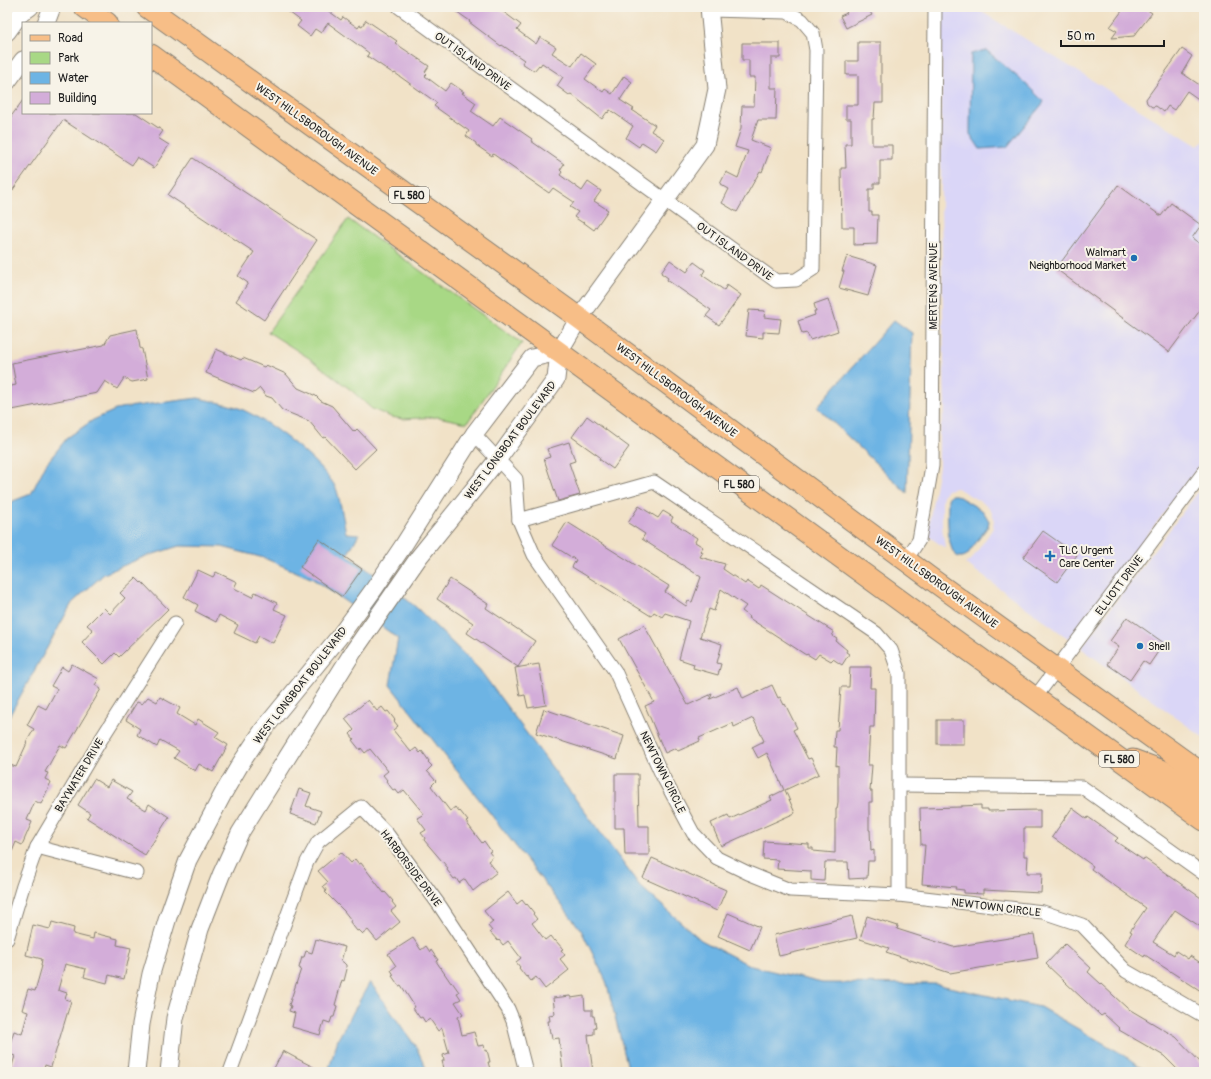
<svg xmlns="http://www.w3.org/2000/svg" width="1211" height="1079" viewBox="0 0 1211 1079" font-family="Pangolin,sans-serif">
	<style>
		.built { fill: #dad6f7 }
		.green { fill: #a8d885; stroke: #627a50 }
		.water { fill: #6db4e4; stroke: #446880 }
		.building { fill: #d3add9 }
		.lines { fill: none; stroke-linecap: round; stroke-linejoin: round }
		.minor-casing { stroke: #867f72; stroke-width: 15 }
		.tertiary-casing { stroke: #867f72; stroke-width: 19 }
		.primary-casing { stroke: #867f72; stroke-width: 23 }
		.minor { stroke: #fff; stroke-width: 13 }
		.tertiary { stroke: #fff; stroke-width: 17 }
		.primary { stroke: #f7be87; stroke-width: 21 }
		.poi-dot { fill: #1f6fb2; stroke: #f7f3e8; stroke-width: 1.5 }
		.labels { text-anchor: middle; stroke-width: 4; stroke-linejoin: round; paint-order: stroke }
		.shield { fill: #f7f3e8; stroke: #5e5c59; stroke-width: 1 }
		.shield-label { font-size: 10px; font-weight: bold; fill: #1c1c1c }
		.street-label { font-size: 11px; fill: #1c1c1c; stroke: #f7f3e8 }
		.poi-label { font-size: 11px; fill: #1c1c1c; stroke: #f7f3e8; text-anchor: start }
	</style>
	<rect width="100%" height="100%" fill="#f7f3e8"/>
	<filter id="ink" filterUnits="userSpaceOnUse"><feTurbulence type="fractalNoise" baseFrequency=".025" numOctaves="2"/><feDisplacementMap in="SourceGraphic" scale="8" xChannelSelector="R" yChannelSelector="G"/><feConvolveMatrix kernelMatrix="1 2 1 2 8 2 1 2 1" color-interpolation-filters="sRGB"/></filter>
	<filter id="wash" filterUnits="userSpaceOnUse"><feTurbulence type="fractalNoise" baseFrequency=".012" numOctaves="4" result="noise"/><feDisplacementMap in="SourceGraphic" scale="16" xChannelSelector="R" yChannelSelector="G"/><feGaussianBlur stdDeviation="0.9" result="paint"/><feColorMatrix in="noise" values="0 0 0 0 0 0 0 0 0 0 0 0 0 0 0 0 0 1.4 0 .05"/><feComposite in="paint" operator="in"/></filter>
	<g filter="url(#wash)">
		<rect width="100%" height="100%" fill="#f1e2c7"/>
		<!-- built -->
		<g class="built">
			<polygon points="942,7 974,7 1198,146 1204,141 1204,460 1069,639 965,563 972,559 993,528 994,518 991,511 986,505 959,489 956,488 947,490 944,493 942,499 942,526 945,548 927,535 939,467 939,434 945,409 941,204"/>
			<polygon points="1204,484 1204,738 1081,648"/>
		</g>
		<!-- green -->
		<polygon class="green" points="348,219 522,343 467,423 438,417 403,419 391,417 372,409 351,390 309,358 268,332"/>
		<!-- water -->
		<g class="water">
			<polygon points="986,50 1027,85 1044,102 1007,147 980,149 970,134 971,54"/>
			<polygon points="894,320 912,333 907,493 817,407"/>
			<path d="M198 398C210 401 224 403 236 407 265 417 319 460 335 486 339 493 344 523 346 533L359 534 347 555 388 584 418 609 479 669 640 886 701 940 751 966 822 983 935 984 1040 1007 1124 1055 1147 1072H629L606 981 581 930 390 685 398 638 313 579 264 558 222 547 179 546 141 558 104 574 72 603 7 720V509L13 501 31 494 46 464 67 438 93 420 120 408Z"/>
			<path d="M950 495H956L983 511 989 521 988 526 967 555C944 569 948 509 948 499Z"/>
			<polygon points="370,982 416,1047 428,1072 328,1072 338,1039"/>
		</g>
		<g id="blocks">
			<!-- building -->
			<g class="building">
				<polygon points="282,7 323,7 341,20 343,17 358,28 360,25 362,26 366,20 397,41 395,43 429,66 425,72 427,74 425,76 445,91 451,83 464,92 462,93 476,103 471,111 493,126 500,117 532,139 531,141 564,164 560,170 562,172 560,175 582,191 588,182 601,191 594,201 608,210 594,230 583,222 583,223 574,217 578,212 570,207 574,202 553,188 549,193 493,154 492,156 476,145 476,143 466,136 469,131 434,106 437,103 395,73 394,74 367,56 369,53 328,23 321,33 315,29 310,36 297,26 301,21"/>
				<polygon points="450,7 497,7 521,25 517,30 536,44 540,37 556,47 552,53 572,66 581,53 596,64 585,79 603,92 605,89 612,94 624,76 632,82 620,100 634,109 632,110 655,125 651,131 664,139 656,151 642,142 639,147 626,138 633,126 610,110 608,113 607,112 602,119 571,94 569,95 557,86 563,77 542,63 540,66 539,65 534,71 522,63 524,60 502,45 501,46 469,22 470,21"/>
				<polygon points="851,7 867,7 872,15 846,28 840,16 847,13 845,10"/>
				<polygon points="1125,7 1143,7 1152,13 1134,36 1112,38 1117,31 1110,27"/>
				<polygon points="858,42 881,42 881,84 883,84 883,103 875,103 874,119 872,119 872,145 892,145 892,160 880,160 880,183 874,183 874,189 869,189 869,212 872,212 872,215 878,215 877,244 854,245 854,227 842,227 841,168 846,168 845,144 851,144 851,119 846,119 846,105 858,105 858,75 846,75 846,61 858,61"/>
				<polygon points="742,43 780,43 780,58 771,58 771,88 777,88 776,120 758,120 751,140 771,148 762,172 760,171 737,212 722,203 729,189 720,184 726,172 738,178 748,151 735,147 741,128 742,106 754,106 755,77 749,77 749,60 742,60"/>
				<polygon points="1182,49 1192,56 1182,73 1204,88 1204,103 1187,91 1174,110 1168,106 1164,112 1156,106 1152,107 1147,103 1146,99"/>
				<polygon points="23,100 23,113 136,113 163,131 158,138 169,145 154,168 137,157 132,165 63,120 7,198 7,122"/>
				<polygon points="193,158 317,240 264,320 236,301 248,283 238,276 254,252 168,195"/>
				<polygon points="1118,185 1161,216 1171,203 1201,225 1192,238 1204,247 1204,305 1169,352 1056,269"/>
				<polygon points="847,256 877,265 868,296 839,288 844,271 842,271"/>
				<polygon points="670,260 687,272 694,262 705,270 702,275 724,290 727,285 741,295 719,325 706,316 711,310 667,280 668,278 661,273"/>
				<polygon points="828,299 838,331 810,340 807,333 802,334 798,321 815,315 814,311 816,311 814,304"/>
				<polygon points="749,310 765,311 764,317 781,319 779,333 763,332 763,338 746,336"/>
				<polygon points="137,329 140,348 142,349 148,379 132,382 124,378 117,389 105,381 97,393 7,411 7,387 16,385 12,363 104,345 110,335"/>
				<polygon points="216,349 241,360 243,358 264,367 266,365 286,374 298,388 316,396 321,401 332,406 354,432 357,429 376,449 355,469 325,437 323,438 309,421 282,410 272,398 266,396 260,388 254,393 206,373"/>
				<polygon points="587,416 629,447 613,469 599,459 600,457 572,437"/>
				<polygon points="569,442 575,461 569,463 580,495 558,501 544,459 550,457 547,449"/>
				<polygon points="639,506 658,518 663,511 673,517 671,521 697,538 695,542 703,547 700,551 703,552 700,557 725,564 723,569 745,584 747,581 759,589 761,585 834,632 832,636 837,639 836,641 847,650 846,652 849,654 842,665 833,659 831,661 819,654 815,659 807,654 806,655 749,618 750,617 742,611 746,606 721,589 714,611 709,609 700,637 722,644 717,663 721,664 718,675 693,668 694,664 679,659 689,621 665,613 662,617 654,612 651,616 572,567 576,560 552,545 567,522 669,586 665,592 686,606 688,601 692,602 701,577 642,539 645,534 628,523"/>
				<polygon points="1043,531 1077,555 1057,582 1023,558"/>
				<polygon points="319,539 362,569 342,597 300,567"/>
				<polygon points="198,570 213,577 216,572 237,582 234,588 252,597 255,592 277,603 274,609 287,615 273,643 259,636 255,643 234,633 238,625 219,615 216,622 195,611 198,605 184,597"/>
				<polygon points="136,578 141,583 142,582 168,609 119,657 115,653 104,664 82,642 93,630 87,625 104,608 110,614 125,598 120,593"/>
				<polygon points="450,579 488,604 486,608 535,641 518,667 467,633 473,623 437,599"/>
				<polygon points="1127,617 1164,643 1149,665 1143,661 1130,680 1107,664 1119,647 1110,641"/>
				<polygon points="644,625 688,705 712,694 710,699 738,687 743,699 772,685 778,698 780,697 784,705 785,704 797,728 793,730 808,759 811,758 819,774 785,790 795,813 721,846 711,823 728,815 730,819 772,800 770,797 784,790 767,753 758,758 752,747 764,741 753,718 734,727 733,723 699,738 700,741 678,751 676,748 665,753 645,706 654,702 619,639"/>
				<polygon points="72,664 99,679 95,685 101,689 66,748 60,745 45,772 48,773 45,779 51,782 41,804 35,801 27,820 32,822 22,845 16,842 7,864 7,770 10,765 16,767 27,743 26,743 34,729 27,725 38,705 46,709 57,689 51,686 62,667 68,671"/>
				<polygon points="539,664 546,705 528,708 525,695 520,696 515,668"/>
				<polygon points="850,667 871,667 870,688 875,688 874,727 870,727 868,765 872,765 870,791 872,791 872,802 869,802 869,830 870,830 871,851 874,850 874,861 868,861 867,878 849,879 848,862 825,862 824,881 811,880 811,871 777,869 778,860 763,859 764,841 809,844 809,848 813,848 813,851 835,853 835,819 836,819 836,809 837,809 838,802 838,765 836,766 837,747 834,747 835,730 838,730 841,687 849,687"/>
				<polygon points="148,697 157,702 160,697 180,708 177,714 195,725 198,719 219,732 215,737 228,745 213,772 199,764 195,771 174,758 179,751 160,740 157,747 137,735 140,729 126,720 137,702 142,704"/>
				<polygon points="368,700 377,711 382,707 386,712 388,711 395,720 394,721 398,726 393,730 411,752 416,748 420,753 422,751 429,761 428,762 432,766 427,771 436,781 431,786 450,811 455,807 459,812 460,811 468,821 466,822 482,843 484,841 491,851 489,852 493,857 488,861 497,872 473,891 465,879 459,883 456,878 454,879 447,870 448,868 424,840 425,838 421,833 426,830 417,818 424,814 404,790 399,794 395,789 393,790 386,781 387,780 383,775 388,771 370,749 365,753 361,748 360,750 352,740 354,739 350,734 354,730 345,719"/>
				<polygon points="544,709 624,736 617,759 536,733"/>
				<rect x="937" y="720" width="27" height="24"/>
				<polygon points="615,774 638,774 639,826 649,826 649,855 625,855 624,828 615,828"/>
				<polygon points="94,779 107,787 111,780 132,792 127,799 146,810 149,804 169,817 145,855 87,818 90,813 78,805"/>
				<polygon points="299,789 311,793 306,806 321,811 316,823 290,814"/>
				<polygon points="981,805 981,809 988,809 988,811 1040,810 1040,828 1024,828 1024,856 1028,856 1027,873 1042,873 1041,893 983,890 983,894 964,893 964,890 955,889 956,887 922,884 925,845 921,845 920,808 961,807 961,806"/>
				<polygon points="1072,808 1087,819 1088,817 1118,838 1115,841 1143,860 1144,858 1204,900 1204,929 1175,910 1153,942 1174,955 1176,951 1188,959 1190,956 1204,965 1204,993 1145,955 1144,957 1125,944 1132,932 1130,931 1146,908 1091,869 1093,866 1052,837"/>
				<polygon points="341,852 351,863 355,859 359,864 361,863 384,893 385,892 393,901 392,902 396,907 391,911 400,922 377,941 368,930 363,934 359,930 357,931 350,922 351,920 344,911 325,892 327,891 323,886 328,882 318,871"/>
				<polygon points="652,858 726,890 717,911 643,878"/>
				<polygon points="508,892 517,904 522,900 526,905 527,904 534,913 533,914 537,919 532,923 545,940 550,936 554,941 555,940 563,949 561,950 565,955 560,959 569,970 545,989 536,977 531,981 527,976 526,977 519,968 520,967 516,962 521,958 508,941 503,945 499,940 498,941 490,932 492,931 488,926 493,922 484,911"/>
				<polygon points="728,913 760,927 750,950 718,936"/>
				<polygon points="852,916 857,938 779,956 774,935"/>
				<polygon points="867,916 898,926 897,929 953,947 1034,934 1038,958 950,973 886,952 889,948 860,939"/>
				<polygon points="52,922 74,928 73,934 93,939 94,933 118,939 117,945 131,948 124,979 109,975 107,983 84,977 86,969 65,964 58,990 67,993 65,999 71,1001 51,1067 45,1065 43,1072 10,1072 15,1056 7,1053 14,1031 22,1034 28,1012 22,1010 28,989 35,991 42,966 41,966 42,959 26,955 33,925 50,929"/>
				<polygon points="413,938 421,950 426,946 430,952 431,950 438,960 436,961 451,983 452,982 459,992 457,993 461,999 455,1002 463,1014 458,1017 462,1035 474,1032 478,1046 484,1045 485,1051 487,1050 490,1062 488,1062 490,1069 484,1070 484,1072 445,1072 442,1061 444,1061 443,1055 449,1053 442,1028 438,1031 430,1019 425,1022 422,1017 420,1018 413,1008 415,1007 401,985 399,986 392,976 394,975 391,970 396,966 388,954"/>
				<polygon points="316,939 345,947 341,961 343,962 346,965 346,968 347,969 344,981 342,980 335,1005 337,1006 334,1017 332,1017 330,1023 324,1021 320,1035 292,1027 295,1013 289,1011 291,1006 289,1005 301,969 299,968 302,957 304,957 306,951 312,953"/>
				<polygon points="1065,944 1091,968 1088,972 1127,1008 1176,1037 1204,1066 1204,1072 1180,1072 1164,1056 1119,1030 1120,1029 1104,1014 1101,1016 1046,964"/>
				<polygon points="570,996 571,998 584,996 585,1010 592,1010 592,1016 594,1016 596,1027 594,1028 594,1034 588,1035 593,1072 563,1072 559,1038 552,1039 551,1033 550,1033 548,1021 550,1021 549,1015 555,1014 553,998"/>
				<polygon points="283,1051 294,1057 323,1072 272,1072"/>
			</g>
		</g>
	</g>
	<g filter="url(#ink)">
		<use href="#blocks" fill-opacity="0" stroke="#867f72" stroke-width="1"/>
		<g class="lines">
			<defs>
				<g id="minor">
					<polyline points="399,7 776,281 796,280 813,269 816,50 813,33 802,20 787,12 709,10"/>
					<polyline points="474,434 516,479 519,520 654,482 876,633 891,650 899,673 899,895"/>
					<polyline points="519,520 534,555 615,671 662,775 693,833 717,858 748,873 790,890 899,895 1043,912 1082,925 1126,971 1204,1016"/>
					<polyline points="906,560 919,540 932,466 935,7"/>
					<polyline points="1034,699 1204,472"/>
					<polyline points="899,785 1082,787 1204,874"/>
					<polyline points="37,847 137,873"/>
					<polyline points="7,939 23,886 37,847 100,741 175,623"/>
					<polyline points="230,1072 307,862 318,842 361,807 388,835 440,906 508,1009 513,1021 526,1072"/>
				</g>
				<g id="tertiary">
					<polyline points="46,23 52,7"/>
					<polyline points="7,32 20,14 30,7"/>
					<polyline points="7,82 23,60"/>
					<polyline points="136,1072 141,1024 151,974 168,917 188,860 224,792 241,763 263,730 339,637 374,589 403,546 474,434 532,358 559,352"/>
					<polyline points="169,1072 175,1018 200,929 221,875 240,833 353,652 419,557 498,459 556,379 559,352 579,318 705,145 717,89 709,7"/>
				</g>
				<g id="primary">
					<polyline points="85,7 107,23"/>
					<polyline points="147,7 579,318 934,581 1204,775"/>
					<polyline points="151,55 913,610 1204,820"/>
					<polyline points="1133,760 1163,771 1204,798"/>
				</g>
			</defs>
			<!-- minor casing -->
			<use href="#minor" class="minor-casing"/>
			<!-- tertiary casing -->
			<use href="#tertiary" class="tertiary-casing"/>
			<!-- primary casing -->
			<use href="#primary" class="primary-casing"/>
			<!-- minor -->
			<use href="#minor" class="minor"/>
			<!-- tertiary -->
			<use href="#tertiary" class="tertiary"/>
			<!-- primary -->
			<use href="#primary" class="primary"/>
		</g>
	</g>
	<!-- markers -->
	<g class="poi-dot">
		<circle cx="1134" cy="258" r="4"/>
		<path d="M1048 550h4v4h4v4h-4v4h-4v-4h-4v-4h4z"/>
		<circle cx="1140" cy="646" r="4"/>
	</g>
	<g class="labels">
		<!-- shield labels -->
		<g class="shield">
			<rect x="389" y="187" width="40" height="16" rx="3"/>
			<rect x="719" y="476" width="40" height="16" rx="3"/>
			<rect x="1099" y="751" width="40" height="16" rx="3"/>
		</g>
		<g class="shield-label">
			<text x="409" y="199">FL 580</text>
			<text x="739" y="488">FL 580</text>
			<text x="1119" y="763">FL 580</text>
		</g>
		<!-- street labels -->
		<g class="street-label">
			<text transform="translate(473 61) rotate(36)" y="4">OUT ISLAND DRIVE</text>
			<text transform="translate(317 129) rotate(36)" y="4">WEST HILLSBOROUGH AVENUE</text>
			<text transform="translate(735 251) rotate(36)" y="4">OUT ISLAND DRIVE</text>
			<text transform="translate(933 286) rotate(-90)" y="4">MERTENS AVENUE</text>
			<text transform="translate(677 390) rotate(37)" y="4">WEST HILLSBOROUGH AVENUE</text>
			<text transform="translate(510 440) rotate(-53)" y="4">WEST LONGBOAT BOULEVARD</text>
			<text transform="translate(937 582) rotate(36)" y="4">WEST HILLSBOROUGH AVENUE</text>
			<text transform="translate(1119 585) rotate(-53)" y="4">ELLIOTT DRIVE</text>
			<text transform="translate(300 685) rotate(-52)" y="4">WEST LONGBOAT BOULEVARD</text>
			<text transform="translate(663 772) rotate(64)" y="4">NEWTOWN CIRCLE</text>
			<text transform="translate(79 775) rotate(-59)" y="4">BAYWATER DRIVE</text>
			<text transform="translate(411 868) rotate(53)" y="4">HARBORSIDE DRIVE</text>
			<text transform="translate(996 907) rotate(7)" y="4">NEWTOWN CIRCLE</text>
		</g>
		<!-- poi labels -->
		<g class="poi-label">
			<text x="1126" y="256" text-anchor="end">Walmart<tspan x="1126" dy="13">Neighborhood Market</tspan></text>
			<text x="1059" y="554">TLC Urgent<tspan x="1059" dy="13">Care Center</tspan></text>
			<text x="1148" y="650">Shell</text>
		</g>
	</g>
	<!-- margin -->
	<rect width="1211" height="1079" fill="none" stroke="#f7f3e8" stroke-width="24"/>
	<!-- legend -->
	<rect x="22" y="22" width="130" height="92" fill="#f7f3e8" stroke="#9f9d96"/>
	<rect x="30" y="35" width="20" height="6" fill="#f7be87" stroke="#9f9d96"/>
	<text x="58" y="42" font-size="12" fill="#1c1c1c">Road</text>
	<rect x="30" y="52" width="20" height="12" fill="#a8d885" stroke="#9f9d96"/>
	<text x="58" y="62" font-size="12" fill="#1c1c1c">Park</text>
	<rect x="30" y="72" width="20" height="12" fill="#6db4e4" stroke="#9f9d96"/>
	<text x="58" y="82" font-size="12" fill="#1c1c1c">Water</text>
	<rect x="30" y="92" width="20" height="12" fill="#d3add9" stroke="#9f9d96"/>
	<text x="58" y="102" font-size="12" fill="#1c1c1c">Building</text>
	<!-- scale -->
	<path d="M1061 40v6h103v-6" fill="none" stroke="#1c1c1c" stroke-width="2"/>
	<text x="1067" y="40" font-size="12" fill="#1c1c1c" stroke="#f7f3e8" stroke-width="3" paint-order="stroke">50 m</text>
</svg>
